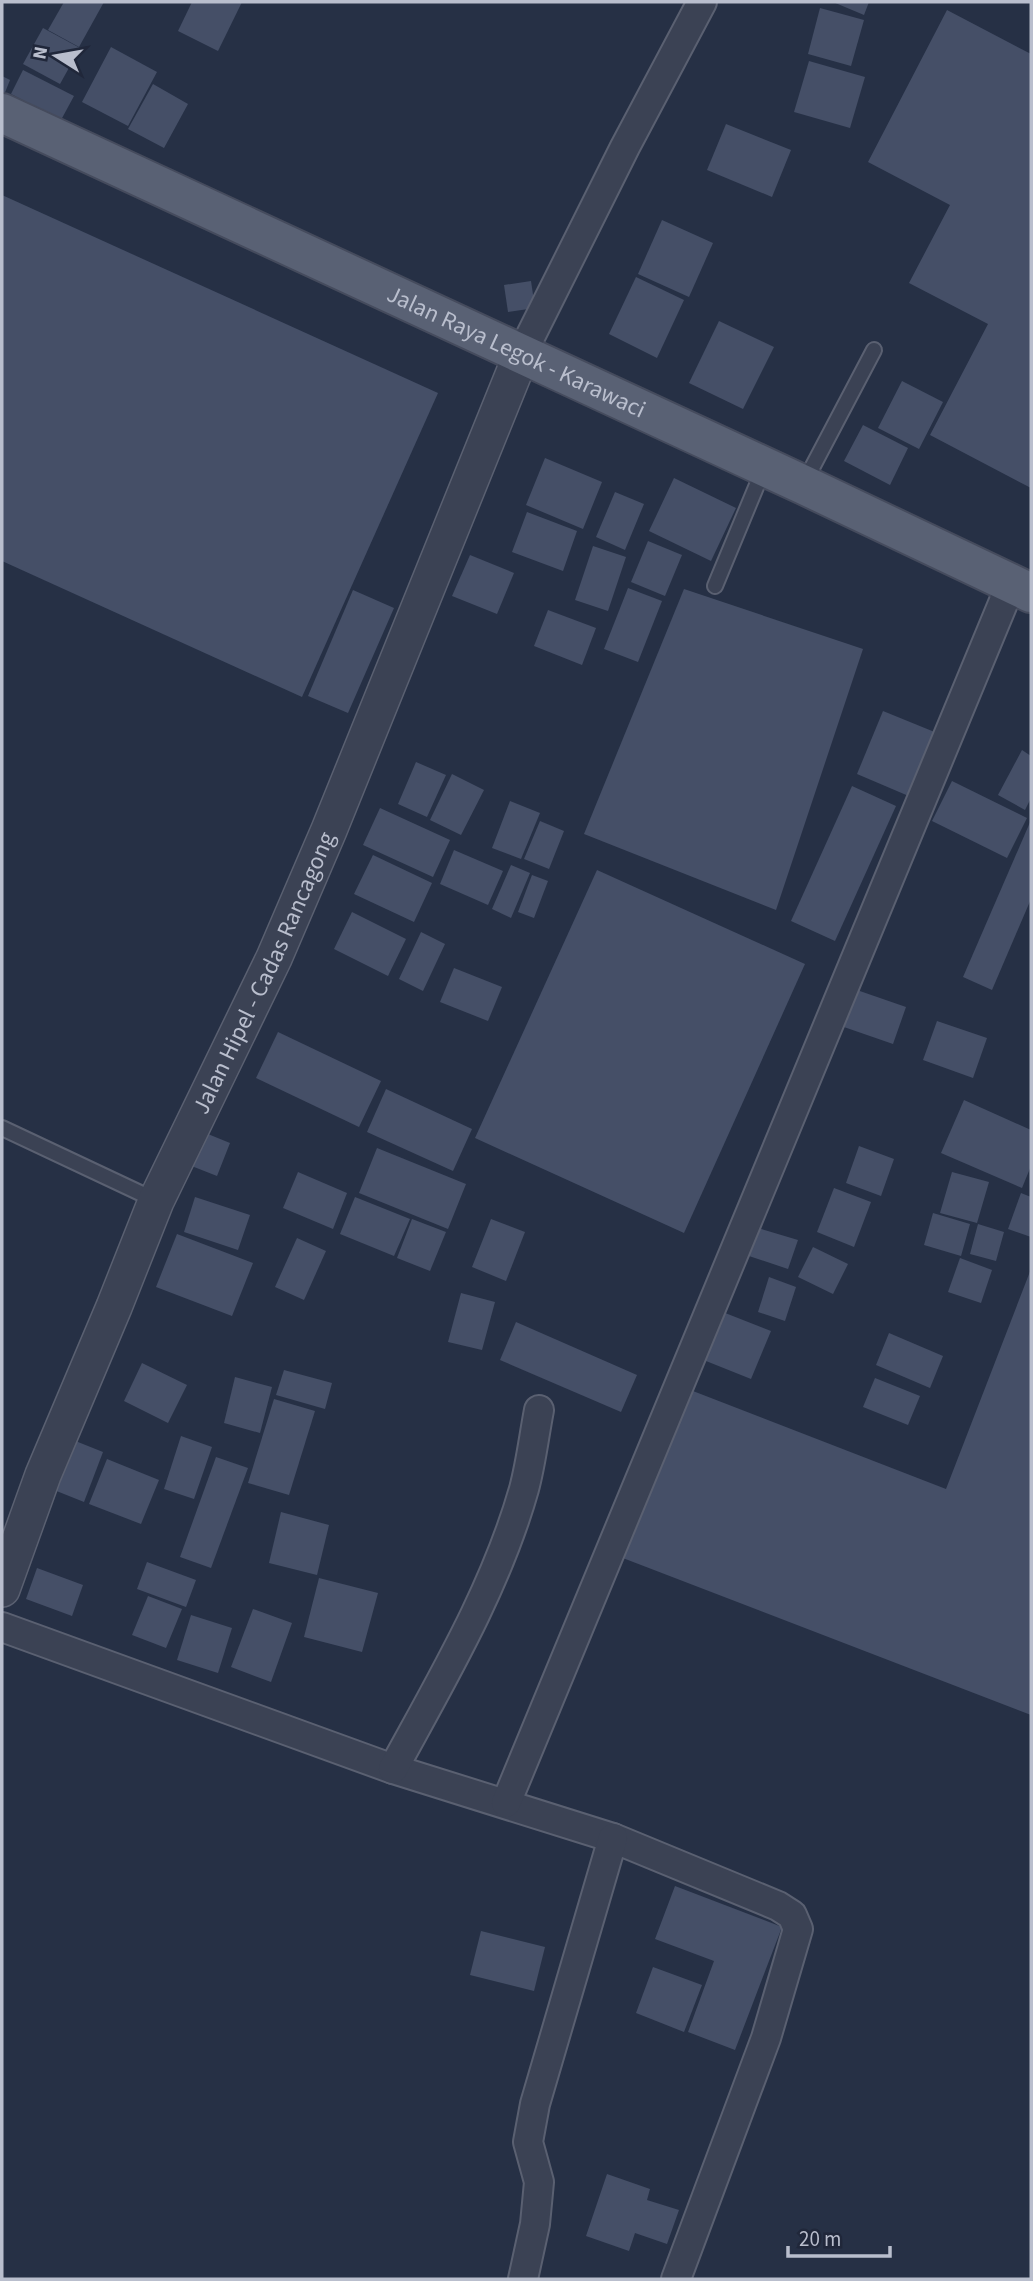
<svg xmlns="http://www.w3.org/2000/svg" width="1033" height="2281" viewBox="0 0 1033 2281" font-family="'Source Sans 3',sans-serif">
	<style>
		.building { fill: #454f67 }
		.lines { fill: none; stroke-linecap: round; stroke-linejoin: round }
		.service-casing { stroke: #5a6071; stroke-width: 18 }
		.minor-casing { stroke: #5a6071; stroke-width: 32 }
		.tertiary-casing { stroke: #5a6071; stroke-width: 38 }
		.primary-casing { stroke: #454b5d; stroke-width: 42 }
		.service { stroke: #3b4254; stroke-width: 14 }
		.minor { stroke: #3b4254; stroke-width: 28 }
		.tertiary { stroke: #3b4254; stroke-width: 35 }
		.primary { stroke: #596174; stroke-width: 38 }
		.labels { text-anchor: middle; stroke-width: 5; stroke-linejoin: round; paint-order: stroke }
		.street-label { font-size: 24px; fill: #b9becd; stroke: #20273a }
	</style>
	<rect width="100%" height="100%" fill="#263045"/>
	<!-- building -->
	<g class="building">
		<polygon points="64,2 104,2 79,47 48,30"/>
		<polygon points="192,2 242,2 218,51 178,31"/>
		<polygon points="833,2 869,2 864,15"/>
		<polygon points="820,8 864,20 851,66 808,54"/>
		<polygon points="947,10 1031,54 1031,488 930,435 988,324 909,283 950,205 868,162"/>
		<polygon points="43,28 80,48 60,84 23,64"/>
		<polygon points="111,47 157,72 128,126 82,102"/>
		<polygon points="809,61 865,77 850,128 794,112"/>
		<polygon points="23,70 74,96 61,120 11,94"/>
		<polygon points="2,76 10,80 2,100"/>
		<polygon points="153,84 188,104 164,148 128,129"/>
		<polygon points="726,124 791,150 772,197 707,170"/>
		<polygon points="2,195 438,393 302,697 2,561"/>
		<polygon points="662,220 713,243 689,297 638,274"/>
		<polygon points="636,277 684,300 657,358 609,334"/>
		<polygon points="531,281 535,308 508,312 504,285"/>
		<polygon points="719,321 774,347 743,409 689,383"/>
		<polygon points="902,381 943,402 919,449 878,428"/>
		<polygon points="863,425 908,448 890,485 844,461"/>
		<polygon points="545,458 602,482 583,529 526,505"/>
		<polygon points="674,478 736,508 711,561 649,531"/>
		<polygon points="615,492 644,504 625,550 596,537"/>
		<polygon points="527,512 577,531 563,571 512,552"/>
		<polygon points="648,541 682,555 665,596 631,582"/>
		<polygon points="593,546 626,557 608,611 575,600"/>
		<polygon points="470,555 514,573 497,614 452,596"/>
		<polygon points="628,588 662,601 638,662 604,649"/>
		<polygon points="684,589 863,649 776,910 584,834"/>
		<polygon points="353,590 394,608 348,713 308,696"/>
		<polygon points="548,610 596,628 582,665 534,646"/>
		<polygon points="883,711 937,733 911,797 857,774"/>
		<polygon points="1022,750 1031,756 1031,798 1025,810 998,795"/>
		<polygon points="416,762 446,775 427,817 398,804"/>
		<polygon points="452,774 484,790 461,835 430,820"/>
		<polygon points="952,781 1027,818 1007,858 932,821"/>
		<polygon points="852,786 896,806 835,941 791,921"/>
		<polygon points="510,801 540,813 521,859 492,848"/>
		<polygon points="380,808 450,840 433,877 363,845"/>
		<polygon points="1031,820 1031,899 992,990 963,977"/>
		<polygon points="540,821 564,831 549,869 524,859"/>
		<polygon points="454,850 503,871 488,905 440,884"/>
		<polygon points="373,855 432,883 414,922 354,894"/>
		<polygon points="511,865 530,873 511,918 492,909"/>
		<polygon points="597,870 805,964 684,1233 475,1138"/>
		<polygon points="532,875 548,881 534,918 518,912"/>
		<polygon points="352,912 406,939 388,976 334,949"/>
		<polygon points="421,932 445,944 423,991 399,979"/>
		<polygon points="454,968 502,987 488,1021 440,1002"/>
		<polygon points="854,989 906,1007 893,1044 841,1026"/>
		<polygon points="937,1021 987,1038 973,1078 923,1060"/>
		<polygon points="278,1032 381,1081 359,1127 256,1078"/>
		<polygon points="386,1089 472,1129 453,1171 367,1132"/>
		<polygon points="964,1100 1031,1130 1031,1166 1022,1188 941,1153"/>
		<polygon points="203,1132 230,1143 217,1176 189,1165"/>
		<polygon points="859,1146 894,1159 881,1196 846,1183"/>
		<polygon points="377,1148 466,1184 448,1229 359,1193"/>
		<polygon points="298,1172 347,1193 333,1229 283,1208"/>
		<polygon points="952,1172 989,1182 977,1223 940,1213"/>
		<polygon points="834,1188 871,1202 854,1247 817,1232"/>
		<polygon points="1021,1193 1031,1197 1031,1237 1008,1229"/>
		<polygon points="195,1197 250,1215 238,1250 184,1232"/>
		<polygon points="355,1197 410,1219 394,1256 340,1234"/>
		<polygon points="933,1213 970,1224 961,1256 924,1245"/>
		<polygon points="412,1219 446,1232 430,1271 397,1258"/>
		<polygon points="491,1219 525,1232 506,1281 472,1267"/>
		<polygon points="978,1224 1004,1232 996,1261 970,1254"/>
		<polygon points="758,1228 798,1240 788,1269 749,1256"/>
		<polygon points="177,1234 253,1263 232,1316 156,1287"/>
		<polygon points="297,1238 326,1251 304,1300 275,1287"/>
		<polygon points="813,1247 848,1264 833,1294 798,1277"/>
		<polygon points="960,1258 992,1270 981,1303 948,1292"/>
		<polygon points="1031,1269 1031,1715 615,1555 680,1386 946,1489"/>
		<polygon points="769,1277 796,1287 785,1321 758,1312"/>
		<polygon points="461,1293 495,1302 482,1350 448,1342"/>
		<polygon points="715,1309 771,1331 751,1379 696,1357"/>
		<polygon points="516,1322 637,1375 621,1412 500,1360"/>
		<polygon points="889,1333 943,1356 930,1388 876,1365"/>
		<polygon points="142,1363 187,1385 168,1423 124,1401"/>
		<polygon points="284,1370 332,1383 325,1409 276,1395"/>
		<polygon points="235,1377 272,1387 260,1433 224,1423"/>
		<polygon points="875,1378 920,1396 908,1425 863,1407"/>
		<polygon points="274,1399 315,1411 289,1495 248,1483"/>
		<polygon points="181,1436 212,1447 194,1499 164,1489"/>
		<polygon points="73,1440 103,1452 84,1502 54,1490"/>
		<polygon points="216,1457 248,1468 211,1568 180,1557"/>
		<polygon points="107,1459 159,1480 141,1524 89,1504"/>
		<polygon points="281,1512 329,1525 317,1575 269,1563"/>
		<polygon points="147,1562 196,1580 186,1607 137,1589"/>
		<polygon points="37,1568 83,1585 72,1616 26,1599"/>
		<polygon points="319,1578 378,1593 362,1652 304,1637"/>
		<polygon points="148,1596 182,1609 166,1648 132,1635"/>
		<polygon points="253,1609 292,1623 271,1682 231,1667"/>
		<polygon points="191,1615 232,1628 218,1673 177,1660"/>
		<polygon points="675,1886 782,1927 735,2050 688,2032 714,1961 655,1939"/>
		<polygon points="481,1931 545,1947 534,1991 470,1975"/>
		<polygon points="653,1967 702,1985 684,2032 636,2013"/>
		<polygon points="607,2174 650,2189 647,2200 679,2210 667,2244 635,2233 629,2251 586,2236"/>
	</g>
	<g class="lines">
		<defs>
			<g id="service">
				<polyline points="804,483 874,350"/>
				<polyline points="715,586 764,468"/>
				<polyline points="2,1128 155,1200"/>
			</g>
			<g id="minor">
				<polyline points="522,353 625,147 702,2"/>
				<polyline points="2,1627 393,1769 613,1838 778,1906 792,1915 798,1929 766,2038 676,2279"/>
				<path d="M393 1769C442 1679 496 1588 524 1489 531 1463 534 1436 539 1410"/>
				<polyline points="506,1803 1011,584"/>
				<polyline points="523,2279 535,2224 539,2182 528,2142 535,2104 613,1838"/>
			</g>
			<g id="tertiary">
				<path id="s1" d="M2 1589 43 1475 114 1307 156 1201 274 958 329 830 522 353"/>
			</g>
			<g id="primary">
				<path id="s2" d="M2 113 804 485 1031 593"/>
			</g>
		</defs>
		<!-- service casing -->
		<use href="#service" class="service-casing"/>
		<!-- minor casing -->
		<use href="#minor" class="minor-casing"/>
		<!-- tertiary casing -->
		<use href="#tertiary" class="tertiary-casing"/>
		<!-- primary casing -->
		<use href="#primary" class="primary-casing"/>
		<!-- service -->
		<use href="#service" class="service"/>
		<!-- minor -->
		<use href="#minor" class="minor"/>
		<!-- tertiary -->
		<use href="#tertiary" class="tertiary"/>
		<!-- primary -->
		<use href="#primary" class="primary"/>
	</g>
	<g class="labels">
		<!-- street labels -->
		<g class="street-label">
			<text dy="8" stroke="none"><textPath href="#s2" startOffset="567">Jalan Raya Legok - Karawaci</textPath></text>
			<text dy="8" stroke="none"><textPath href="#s1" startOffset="670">Jalan Hipel - Cadas Rancagong</textPath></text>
		</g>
	</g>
	<!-- border -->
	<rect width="1033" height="2281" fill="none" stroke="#b9becd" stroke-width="7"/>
	<!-- north arrow -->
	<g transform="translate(56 56) rotate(281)" stroke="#20273a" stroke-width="5" paint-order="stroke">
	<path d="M0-5L12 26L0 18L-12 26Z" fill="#b9becd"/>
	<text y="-10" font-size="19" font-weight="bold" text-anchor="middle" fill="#b9becd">N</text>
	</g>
	<!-- scale -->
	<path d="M788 2246v10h102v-10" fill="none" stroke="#b9becd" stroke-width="3.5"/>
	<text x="799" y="2246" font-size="21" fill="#b9becd" stroke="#20273a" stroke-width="5" paint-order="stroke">20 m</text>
</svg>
